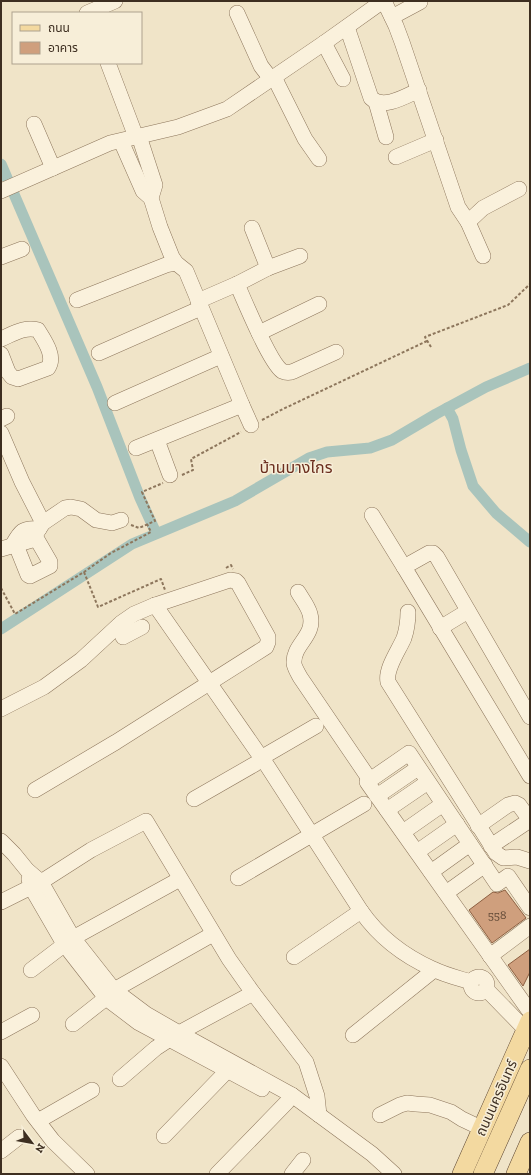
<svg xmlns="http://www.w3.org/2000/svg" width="531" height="1175" viewBox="0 0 531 1175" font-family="'Zilla Slab','Noto Sans Thai',serif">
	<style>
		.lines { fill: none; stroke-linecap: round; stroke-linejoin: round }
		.canal { stroke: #a9c4bc; stroke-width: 11 }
		.building { fill: #cf9f7d; stroke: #8d5f41 }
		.minor-casing { stroke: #8d765c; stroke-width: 16 }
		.major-casing { stroke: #5b4430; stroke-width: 20 }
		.path { stroke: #8d765c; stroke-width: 2; stroke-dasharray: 3 2; stroke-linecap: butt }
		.minor { stroke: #faf1dc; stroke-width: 15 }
		.major { stroke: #f3d9a0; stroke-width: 19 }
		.labels { text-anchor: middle; stroke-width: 3; stroke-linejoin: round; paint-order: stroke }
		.number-label { font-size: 12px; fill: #624a37 }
		.street-label { font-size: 14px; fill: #3d2e20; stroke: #f7eed8 }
		.quarter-label { font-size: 16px; fill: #6b2e1e; stroke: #f7eed8 }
	</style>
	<rect width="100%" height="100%" fill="#f0e4c8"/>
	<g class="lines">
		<!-- canal -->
		<g class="canal">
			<polyline points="1,164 97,387 140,498 156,533"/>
			<polyline points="447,408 453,419 461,450 473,486 496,513 530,542"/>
			<polyline points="1,629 132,544 235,501 309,458 327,452 370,448 392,440 436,414 486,387 530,368"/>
		</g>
	</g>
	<!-- building -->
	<g class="building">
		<polygon points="505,890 526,918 492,943 469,910 493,892 498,893"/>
		<polygon points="530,949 530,972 523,986 508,965"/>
	</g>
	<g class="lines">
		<defs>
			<g id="minor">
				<polyline points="384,1 396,26 402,42 458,207 468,222 483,256"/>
				<polyline points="87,13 115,1"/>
				<polyline points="237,13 261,66 271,79"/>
				<polyline points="392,17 420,2"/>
				<path d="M347 27 371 98C383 110 406 96 419 90"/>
				<polyline points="324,43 343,79"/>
				<polyline points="108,63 136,137"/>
				<polyline points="274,77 305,139 319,159"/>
				<polyline points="376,102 386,137"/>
				<polyline points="34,124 53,168"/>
				<polyline points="121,141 143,191 151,198"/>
				<polyline points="396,157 436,140"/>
				<polyline points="1,191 110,143 178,127 227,109 324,43 383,1"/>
				<polyline points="468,222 483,208 519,189"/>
				<polyline points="252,228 268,268"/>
				<polyline points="1,257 22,249"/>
				<path d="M237 284C244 300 270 363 282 371 286 373 290 373 294 371L336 352"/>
				<polyline points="77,300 166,265 176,263"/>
				<polyline points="198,301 237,284 268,268 300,256"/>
				<polyline points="259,333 319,304"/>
				<path d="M1 339C13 334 25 326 38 330 44 340 56 356 48 368L18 379 12 377 8 372 1 354"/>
				<polyline points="99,353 201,308"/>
				<polyline points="115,403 221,356"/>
				<polyline points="242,405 251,425"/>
				<polyline points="1,419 7,416"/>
				<polyline points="1,433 22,482 43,523"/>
				<polyline points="157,440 170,475"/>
				<polyline points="136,448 242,405 186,271 176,263 172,257 160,227 151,198 155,185 139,136"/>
				<polyline points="372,515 404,567"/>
				<polyline points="16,545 28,575 30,576 50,566 50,562 35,536"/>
				<path d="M12 546C20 532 22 527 39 529"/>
				<polyline points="1,549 32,540 43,523 65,508 71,507 81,509 96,520 112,523 121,520"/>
				<path d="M298 592C302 599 308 606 310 614 316 636 293 644 294 663 294 667 298 673 300 677L370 780"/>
				<polyline points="155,605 258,753"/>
				<path d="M408 612C408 621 407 629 404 638 399 650 385 669 388 682L496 853 503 858 517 857 530 861"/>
				<polyline points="440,628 468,611"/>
				<polyline points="123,637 142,627"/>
				<polyline points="1,709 44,687 81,660 121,623 134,614 155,605 230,580 236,581 238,583 268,637 268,642 266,647 116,742 35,790"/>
				<polyline points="530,717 437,557 433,553 429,553 404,567 530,776"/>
				<polyline points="266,755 316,726"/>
				<path d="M266 764 361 911C379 937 404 956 433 969 445 975 458 978 471 982"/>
				<polyline points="377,796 418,768"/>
				<polyline points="194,799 255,764"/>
				<polyline points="387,810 428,782"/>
				<polyline points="478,826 508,805 515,803 519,805 530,820 491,846"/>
				<polyline points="403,832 443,804"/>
				<polyline points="1,841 14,854 27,870 41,882 73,938 114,990 146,1014 179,1033 292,1095 372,1154 394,1174"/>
				<polyline points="417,852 457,824"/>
				<polyline points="431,872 470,844"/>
				<polyline points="238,878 364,804"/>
				<polyline points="29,879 31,887 64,944 106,998 139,1023 262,1089"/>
				<polyline points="446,893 485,865"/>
				<polyline points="1,902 41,882 91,850 146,821 229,959 253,993 306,1062 317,1096 319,1115"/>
				<polyline points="530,908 508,876 497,884 409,753 367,782 530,1012"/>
				<polyline points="490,956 530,926"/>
				<polyline points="294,957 361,911"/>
				<polyline points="31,970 73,938 180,879"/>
				<circle cx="479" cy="985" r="8"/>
				<polyline points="486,989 526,1030"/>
				<polyline points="73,1024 106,998 114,990 213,934"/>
				<polyline points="1,1032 32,1015"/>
				<polyline points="353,1035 434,970"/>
				<polyline points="1,1066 33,1115 53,1141 87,1174"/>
				<polyline points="120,1079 156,1048 179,1033 253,993"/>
				<polyline points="380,1115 400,1105 407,1103 416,1104 430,1105 451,1112 462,1119 483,1129"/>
				<polyline points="38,1121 92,1090"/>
				<polyline points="164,1136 227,1071 231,1064"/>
				<polyline points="1,1151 19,1137"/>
				<polyline points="217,1174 287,1102 292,1095"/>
				<polyline points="292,1174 303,1160"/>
			</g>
			<g id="major">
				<polyline points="462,1174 530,1021"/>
				<polyline points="483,1174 530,1069"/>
				<polyline points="516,1174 530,1142"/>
			</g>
		</defs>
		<!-- minor casing -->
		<use href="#minor" class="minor-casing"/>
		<!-- major casing -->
		<use href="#major" class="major-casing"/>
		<!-- path -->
		<g class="path">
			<polyline points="431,347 425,337 508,305 530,284"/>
			<polyline points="262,420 283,409 427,341"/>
			<polyline points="182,475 193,470 191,459 241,432"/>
			<polyline points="131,525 139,528 155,521 142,492 163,483"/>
			<polyline points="226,568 231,565 233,569"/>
			<polyline points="84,572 98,607 161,579 165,590"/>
			<polyline points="1,588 15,614 84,572 111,553 151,532 147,524"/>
		</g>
		<!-- minor -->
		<use href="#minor" class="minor"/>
		<!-- major -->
		<use href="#major" class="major"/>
	</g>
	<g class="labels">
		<!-- number labels -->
		<g class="number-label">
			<text x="497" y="919">558</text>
		</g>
		<!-- street labels -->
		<g class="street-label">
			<text transform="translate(496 1098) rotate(-66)" y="5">ถนนนครอินทร์</text>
		</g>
		<!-- quarter labels -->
		<g class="quarter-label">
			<text x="296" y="473">บ้านบางไกร</text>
		</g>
	</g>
	<!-- border -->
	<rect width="531" height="1175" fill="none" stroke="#3d2e20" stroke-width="4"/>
	<!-- legend -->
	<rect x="12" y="12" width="130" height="52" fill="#f7eed8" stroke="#ada18e"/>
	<rect x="20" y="25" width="20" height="6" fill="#f3d9a0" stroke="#ada18e"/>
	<text x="48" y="32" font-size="12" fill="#3d2e20">ถนน</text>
	<rect x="20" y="42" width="20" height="12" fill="#cf9f7d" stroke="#ada18e"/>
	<text x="48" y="52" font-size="12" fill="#3d2e20">อาคาร</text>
	<!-- north arrow -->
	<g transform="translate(32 1143) rotate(122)" stroke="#f7eed8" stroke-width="3" paint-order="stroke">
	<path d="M0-3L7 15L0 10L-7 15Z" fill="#3d2e20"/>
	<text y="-6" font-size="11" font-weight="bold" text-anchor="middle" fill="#3d2e20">N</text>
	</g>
</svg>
